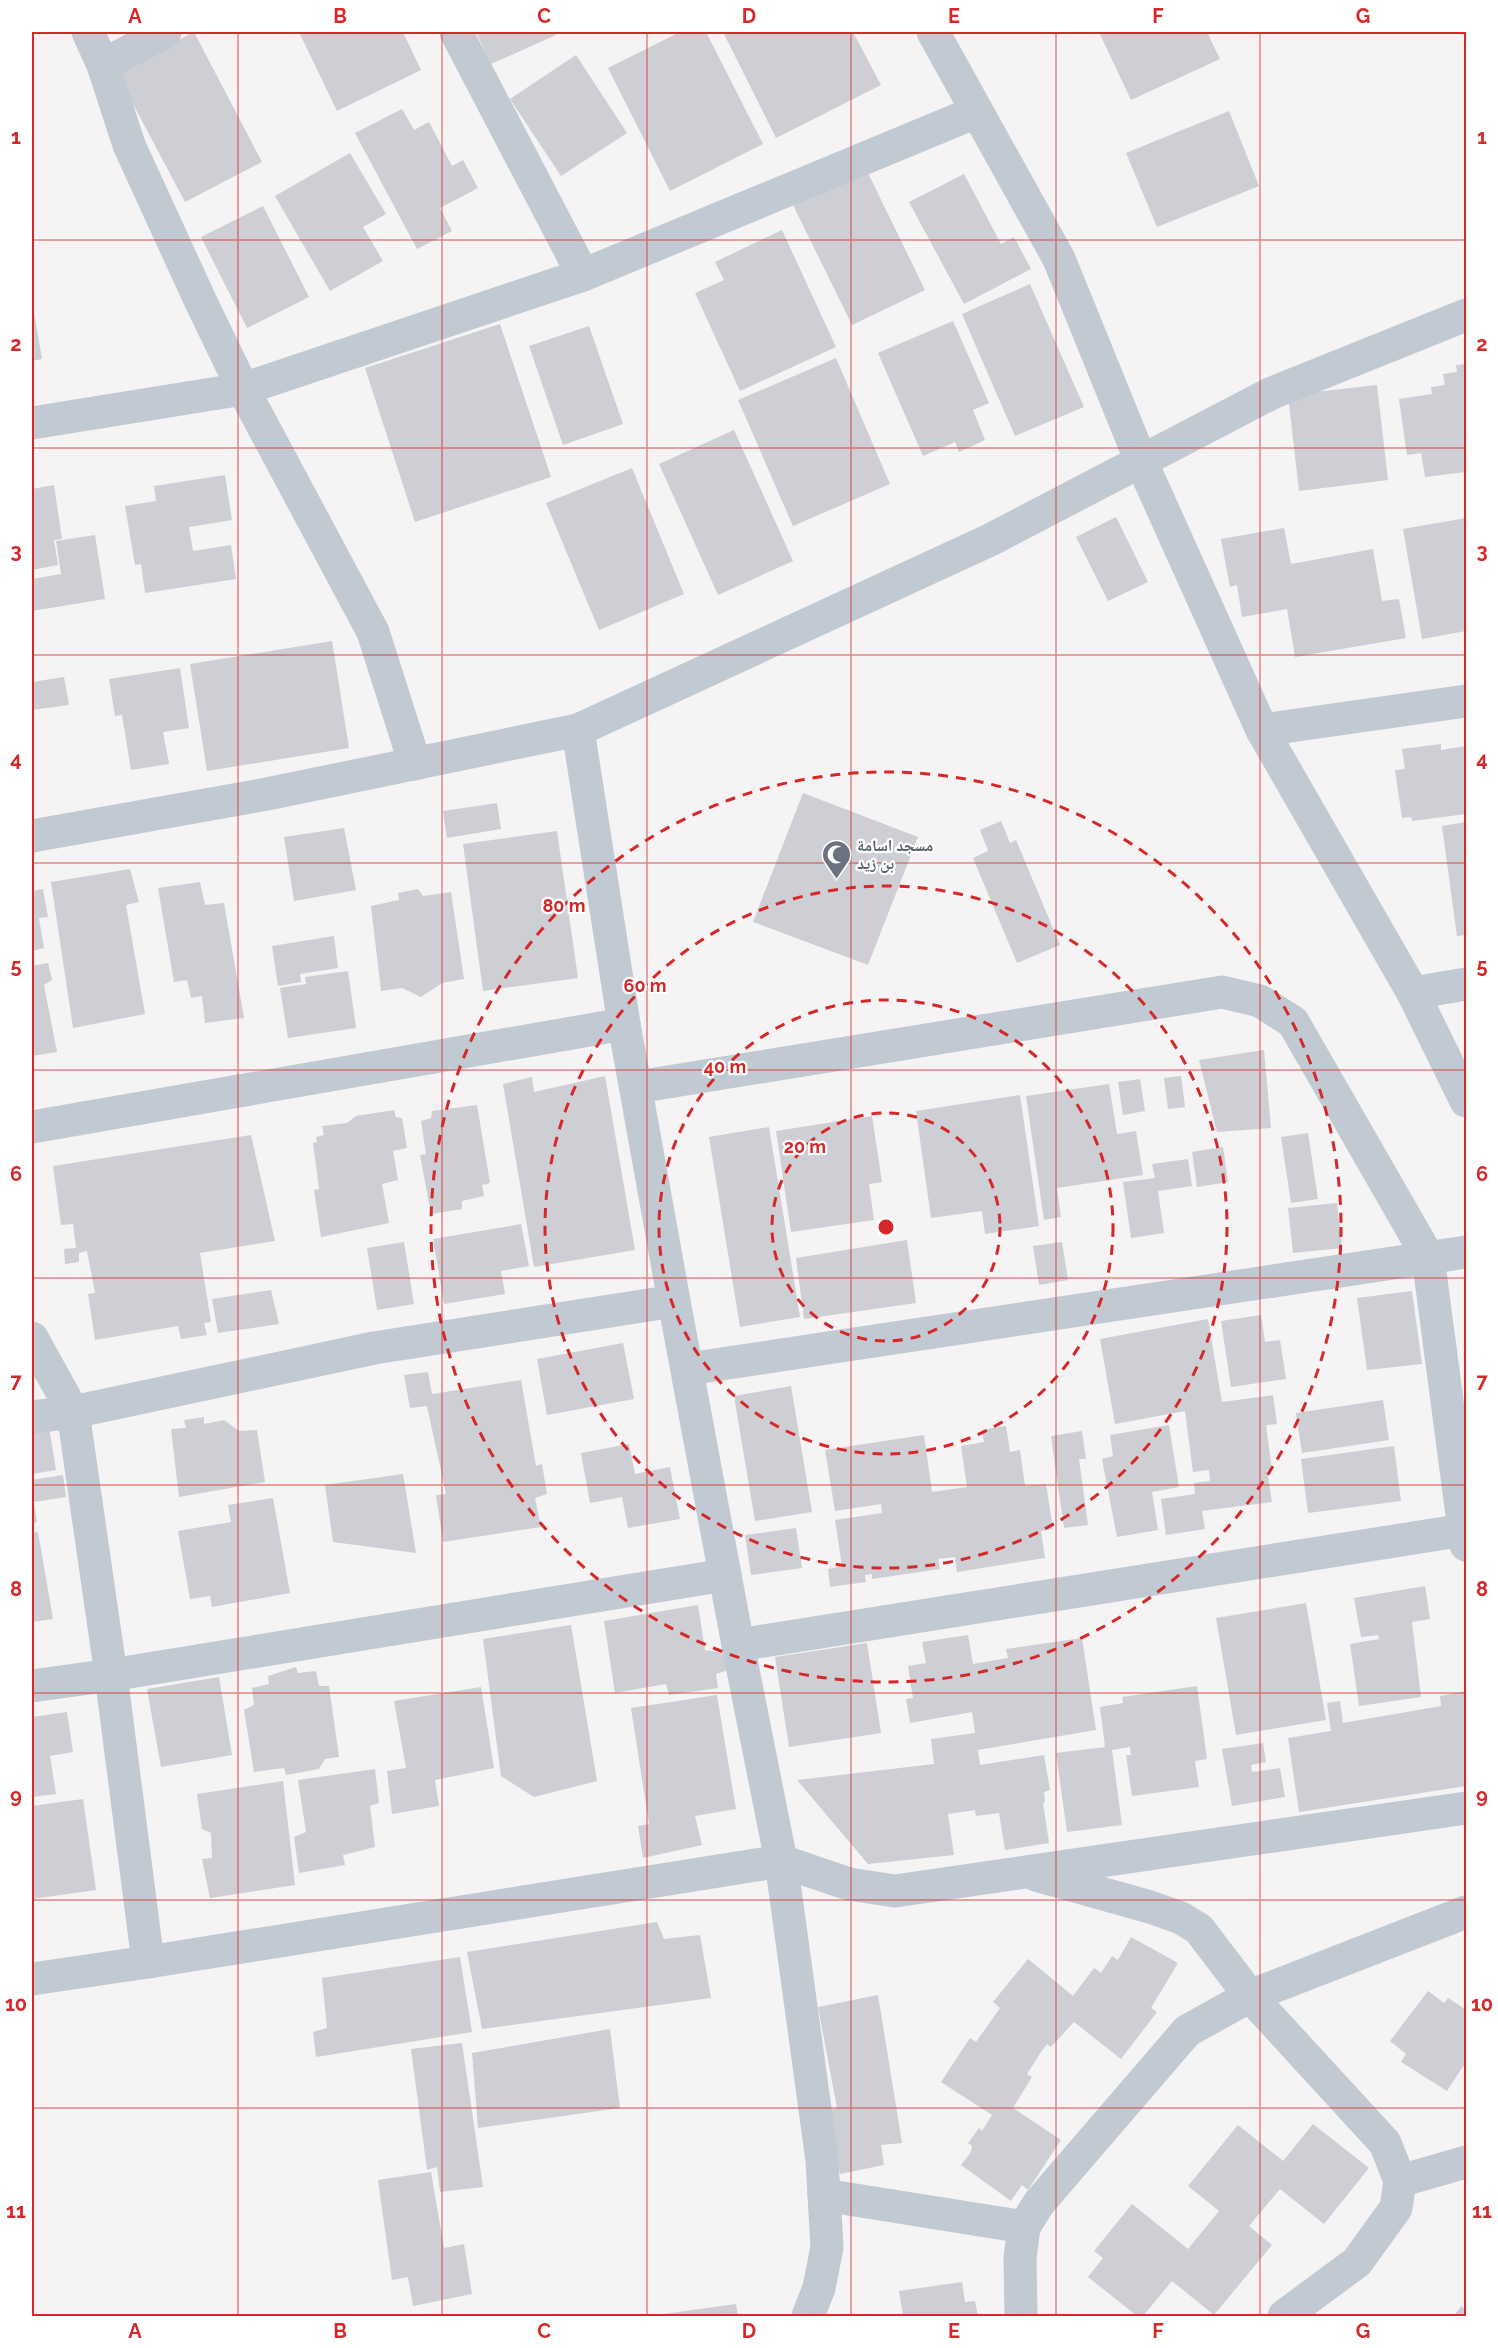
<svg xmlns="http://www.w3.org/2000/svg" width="1498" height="2348" viewBox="0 0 1498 2348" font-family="Raleway,'Noto Naskh Arabic',sans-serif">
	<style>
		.building { fill: #cdcfd5 }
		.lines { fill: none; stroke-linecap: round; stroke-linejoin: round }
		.minor { stroke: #c1cad2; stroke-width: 33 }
		.grid { fill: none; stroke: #d62828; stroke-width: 1.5; stroke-opacity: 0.55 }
		.ring { fill: none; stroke: #d62828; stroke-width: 3; stroke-dasharray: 10 8 }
		.labels { text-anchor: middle; stroke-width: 4.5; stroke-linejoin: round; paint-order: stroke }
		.worship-label { font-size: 16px; font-weight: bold; fill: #5b616d; stroke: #fff; text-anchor: start }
		.centre { fill: #d62828; stroke: #fff; stroke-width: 3 }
		.ring-label { font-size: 18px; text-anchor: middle; font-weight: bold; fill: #d62828; stroke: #fff; stroke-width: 4.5; stroke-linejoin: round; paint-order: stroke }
		.neatline { fill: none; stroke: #d62828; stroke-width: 2 }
		.grid-label { font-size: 20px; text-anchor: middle; font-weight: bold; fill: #d62828 }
	</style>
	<rect width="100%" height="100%" fill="#f5f3f3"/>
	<!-- building -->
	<g class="building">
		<polygon points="194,32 262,162 185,202 116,72"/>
		<polygon points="299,32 403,32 421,70 337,111"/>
		<polygon points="476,32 554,32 556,35 491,64"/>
		<polygon points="680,32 706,32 763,144 670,191 608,68"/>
		<polygon points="723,32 853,32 881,85 776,138"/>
		<polygon points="1099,32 1207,32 1220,59 1131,100"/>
		<polygon points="576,55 627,133 561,176 510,99"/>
		<polygon points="402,109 414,130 429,122 452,166 463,160 478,188 440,208 452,231 417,249 355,133"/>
		<polygon points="1229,111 1259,186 1157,227 1126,153"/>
		<polygon points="350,153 386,214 363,227 383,261 330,291 275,196"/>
		<polygon points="866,169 925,290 852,325 793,205"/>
		<polygon points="964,174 1001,244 1014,237 1031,269 964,304 909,202"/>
		<polygon points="263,206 309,297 247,328 201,237"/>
		<polygon points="782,230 836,347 740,391 695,293 724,280 715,262"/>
		<polygon points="1030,284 1084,407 1015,436 962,314"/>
		<polygon points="32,301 42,359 32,361"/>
		<polygon points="953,321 989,403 973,410 985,440 959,452 955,442 923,456 878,353"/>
		<polygon points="500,324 551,477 415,522 365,368"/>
		<polygon points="589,326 623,424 563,445 529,346"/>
		<polygon points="836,358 890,484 793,526 738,400"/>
		<polygon points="1466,364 1466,472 1425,477 1421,453 1407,455 1399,399 1432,394 1431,387 1445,385 1443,374 1457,372 1456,365"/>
		<polygon points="1377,385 1388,480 1299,491 1288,395"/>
		<polygon points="734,430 793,561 718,595 659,464"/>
		<polygon points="632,468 684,594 599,630 546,503"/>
		<polygon points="225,475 232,520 189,527 193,551 231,545 236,579 145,593 141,564 135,565 125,506 156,501 154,486"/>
		<polygon points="54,485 62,539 54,540 58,565 32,570 32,489"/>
		<polygon points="1116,517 1148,582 1108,601 1076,537"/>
		<polygon points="1466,518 1466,631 1422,639 1403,529"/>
		<polygon points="1284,528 1291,564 1373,549 1382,601 1399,599 1406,638 1295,657 1287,609 1242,617 1237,585 1230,587 1221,539"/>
		<polygon points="95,535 105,599 32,611 32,579 61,574 56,541"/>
		<polygon points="332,641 349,748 207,771 190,664"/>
		<polygon points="180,668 189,728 163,732 169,764 131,770 122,715 115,716 109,679"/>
		<polygon points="64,677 69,705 32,710 32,682"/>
		<polygon points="1441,744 1441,750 1466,746 1466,814 1412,821 1411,817 1402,818 1395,770 1405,769 1402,749"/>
		<polygon points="803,793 918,837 868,965 753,922"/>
		<polygon points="497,803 501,829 447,838 443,811"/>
		<polygon points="1001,821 1010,843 1016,840 1060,945 1017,963 973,858 988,851 980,830"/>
		<polygon points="1466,822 1466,935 1457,936 1442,826"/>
		<polygon points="344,828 356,890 294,901 284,837"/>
		<polygon points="557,831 578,978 483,991 463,844"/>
		<polygon points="130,869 139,902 126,905 145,1014 73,1028 51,882"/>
		<polygon points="200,882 205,905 224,903 244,1018 205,1023 202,996 191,998 187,980 174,982 158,888"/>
		<polygon points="43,889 48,917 39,918 44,948 32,951 32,891"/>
		<polygon points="418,889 423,896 451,892 464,979 442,983 421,997 402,988 381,991 371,906 399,900 398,893"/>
		<polygon points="334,936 338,968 300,974 301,982 278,986 272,946"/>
		<polygon points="48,963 52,980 44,985 57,1052 32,1056 32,966"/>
		<polygon points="348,971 356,1028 288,1038 280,988 306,984 305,977"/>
		<polygon points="1264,1050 1271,1128 1217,1132 1199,1060"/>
		<polygon points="605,1076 635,1250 534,1267 503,1084 532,1077 534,1092"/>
		<polygon points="1181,1076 1185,1107 1168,1109 1164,1078"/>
		<polygon points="1140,1079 1145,1111 1123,1115 1118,1082"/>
		<polygon points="1109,1084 1117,1134 1136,1131 1143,1175 1057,1188 1061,1217 1044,1220 1026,1096"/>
		<polygon points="1020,1095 1039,1226 985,1234 982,1211 931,1218 916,1111"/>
		<polygon points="477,1105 490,1183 482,1185 484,1196 462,1201 462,1209 431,1214 420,1155 426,1154 421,1121 431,1118 432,1111"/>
		<polygon points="394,1110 396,1117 402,1118 407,1148 393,1151 398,1180 382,1184 389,1223 321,1237 314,1190 319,1189 313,1143 317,1142 316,1137 324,1135 322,1126 347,1123 356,1116"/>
		<polygon points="872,1116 882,1182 869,1184 874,1220 791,1232 776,1131"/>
		<polygon points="769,1127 800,1317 740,1327 709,1137"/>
		<polygon points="1308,1133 1318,1199 1291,1203 1281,1137"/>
		<polygon points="251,1135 275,1241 200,1253 211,1322 204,1323 207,1335 181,1339 178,1326 95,1340 88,1294 95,1293 87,1251 79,1253 79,1262 65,1264 64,1249 76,1248 73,1224 61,1225 53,1166"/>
		<polygon points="1223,1147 1228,1182 1197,1187 1192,1152"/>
		<polygon points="1188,1159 1192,1186 1158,1191 1164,1233 1131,1238 1123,1182 1155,1178 1152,1164"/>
		<polygon points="1337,1203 1342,1248 1293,1253 1288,1208"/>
		<polygon points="521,1224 529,1266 501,1271 505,1294 444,1304 433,1239"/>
		<polygon points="907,1240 916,1303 804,1319 796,1258"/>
		<polygon points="404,1242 414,1304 377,1310 367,1248"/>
		<polygon points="1062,1242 1068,1280 1039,1285 1033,1246"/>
		<polygon points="271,1290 279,1324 218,1333 212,1299"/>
		<polygon points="1412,1291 1422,1364 1367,1370 1357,1298"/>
		<polygon points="1261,1315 1265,1342 1280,1340 1286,1379 1231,1387 1221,1321"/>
		<polygon points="1208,1319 1222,1402 1273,1395 1277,1424 1266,1425 1272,1470 1267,1470 1272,1502 1202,1511 1205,1529 1166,1535 1161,1499 1195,1494 1194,1483 1210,1481 1209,1470 1193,1472 1185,1411 1115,1424 1100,1339"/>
		<polygon points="623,1343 634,1399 547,1415 537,1359"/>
		<polygon points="428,1372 432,1394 521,1380 536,1466 542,1464 547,1494 535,1498 541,1527 443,1542 436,1495 446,1494 427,1406 410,1408 404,1375"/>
		<polygon points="791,1386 812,1512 755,1521 734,1396"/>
		<polygon points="1383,1400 1389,1440 1302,1453 1296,1413"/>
		<polygon points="204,1417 204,1424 224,1420 239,1431 257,1430 265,1482 179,1497 171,1429 186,1428 184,1420"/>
		<polygon points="1169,1425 1179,1487 1152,1492 1158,1530 1117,1537 1102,1459 1113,1456 1110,1435"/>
		<polygon points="1006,1426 1010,1452 1020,1450 1025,1486 1046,1484 1053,1529 1041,1531 1045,1558 957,1572 955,1557 938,1559 940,1569 872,1579 872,1574 865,1575 866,1582 830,1587 828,1569 842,1566 835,1520 882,1513 881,1504 835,1511 825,1450 924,1435 932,1492 967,1487 961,1446 984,1442 982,1430"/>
		<polygon points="49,1427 56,1470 32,1474 32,1430"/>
		<polygon points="1082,1431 1086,1459 1079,1459 1088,1525 1064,1528 1051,1436"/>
		<polygon points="629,1444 635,1474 670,1467 680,1519 628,1528 622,1497 590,1503 581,1453"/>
		<polygon points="1394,1446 1401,1501 1308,1513 1301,1459"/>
		<polygon points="403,1474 416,1553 333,1542 325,1485"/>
		<polygon points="63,1475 66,1497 34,1502 37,1522 32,1523 32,1480"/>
		<polygon points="273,1498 290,1593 212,1607 210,1596 190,1599 178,1531 231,1522 228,1505"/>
		<polygon points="796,1528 802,1568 751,1575 745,1535"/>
		<polygon points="38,1532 53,1619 32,1622 32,1533"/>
		<polygon points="1425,1586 1430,1619 1412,1622 1421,1697 1359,1706 1350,1644 1379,1639 1378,1635 1361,1637 1354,1598"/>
		<polygon points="1306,1603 1326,1720 1236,1735 1216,1618"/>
		<polygon points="698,1605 705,1650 726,1654 729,1670 716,1674 718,1688 669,1695 666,1684 615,1693 604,1621"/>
		<polygon points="571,1625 597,1781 534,1797 501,1776 483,1639"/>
		<polygon points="968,1635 973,1664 1008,1658 1006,1649 1082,1638 1096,1730 978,1750 980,1765 1044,1755 1050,1790 1044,1792 1045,1802 1043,1803 1049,1843 1005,1850 999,1813 976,1816 975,1810 948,1814 954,1855 868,1864 797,1780 934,1764 931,1739 975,1733 972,1712 910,1723 906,1699 913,1698 908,1666 926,1663 922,1642"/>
		<polygon points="867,1643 881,1733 789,1747 775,1657"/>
		<polygon points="296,1667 298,1673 316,1671 319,1686 329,1686 339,1757 325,1759 319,1769 286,1775 284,1768 254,1772 244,1710 254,1705 252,1688 269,1684 268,1676"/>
		<polygon points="219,1677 232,1755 161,1767 147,1689"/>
		<polygon points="1197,1686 1207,1759 1195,1761 1199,1787 1132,1796 1126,1755 1131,1755 1130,1747 1112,1750 1122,1825 1067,1832 1056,1753 1105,1747 1100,1707 1123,1703 1122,1697"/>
		<polygon points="481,1687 494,1768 435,1780 439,1806 392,1814 387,1771 406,1768 394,1701"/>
		<polygon points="1466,1691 1466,1786 1299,1812 1288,1738 1331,1731 1327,1703 1340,1701 1343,1723 1441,1706 1440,1696"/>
		<polygon points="717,1695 736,1809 695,1816 702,1845 643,1858 638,1826 649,1824 631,1708"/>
		<polygon points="67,1712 73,1752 50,1756 56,1794 32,1797 32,1717"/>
		<polygon points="1263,1743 1266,1762 1251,1765 1252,1772 1280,1768 1285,1797 1232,1806 1222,1749"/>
		<polygon points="375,1769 379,1803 370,1806 375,1847 343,1855 345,1865 299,1873 294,1837 306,1832 298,1780"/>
		<polygon points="283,1781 295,1885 210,1898 202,1859 212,1858 211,1833 202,1829 197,1794"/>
		<polygon points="83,1799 96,1890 32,1899 32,1806"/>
		<polygon points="657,1922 664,1939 700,1935 711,1998 482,2029 467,1952"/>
		<polygon points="1131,1937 1178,1963 1151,2008 1157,2012 1121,2059 1074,2022 1051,2047 1047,2044 1041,2052 1027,2074 1032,2077 1013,2108 1061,2140 1028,2190 1022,2185 1011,2201 961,2165 971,2152 972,2146 968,2143 979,2128 982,2131 992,2115 941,2082 970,2038 976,2042 1000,2008 993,2002 1028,1959 1073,1996 1094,1968 1101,1973 1112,1956 1118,1960"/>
		<polygon points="460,1957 472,2032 316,2057 313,2032 327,2028 322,1978"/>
		<polygon points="1428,1991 1444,2003 1448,1998 1465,2009 1466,2006 1466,2062 1447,2091 1401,2062 1406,2054 1390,2041"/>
		<polygon points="878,1995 902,2143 881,2145 884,2165 840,2174 829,2110 837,2108 818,2007"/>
		<polygon points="610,2029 620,2108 478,2128 472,2053"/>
		<polygon points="462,2043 483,2187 440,2192 437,2167 427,2170 411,2049"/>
		<polygon points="1313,2124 1369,2168 1324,2224 1280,2189 1249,2226 1272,2245 1214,2315 1172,2281 1143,2316 1137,2316 1088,2277 1103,2258 1094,2251 1132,2204 1188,2249 1219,2211 1188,2186 1238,2125 1283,2161"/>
		<polygon points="431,2172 444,2248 464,2244 472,2294 413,2306 408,2277 392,2280 378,2180"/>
		<polygon points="962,2282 965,2302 975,2301 978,2316 903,2316 899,2291"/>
		<polygon points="736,2304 738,2316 656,2316 656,2315"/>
		<polygon points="1461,2306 1466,2310 1466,2316 1454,2316"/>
	</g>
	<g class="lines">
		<!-- minor -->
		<g class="minor">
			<polyline points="88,32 103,65 129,145 200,300 243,389 373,632 415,764"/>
			<polyline points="456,32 583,275"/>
			<polyline points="933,32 1059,259 1141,461 1262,730 1413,993 1466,1101"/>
			<polyline points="103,65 165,32"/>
			<polyline points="32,423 243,389 583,275 976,112"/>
			<polyline points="1262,730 1466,701"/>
			<polyline points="32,836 267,794 578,730 990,540 1272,393 1466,315"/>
			<polyline points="1413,993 1466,984"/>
			<polyline points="637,1087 1222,992 1260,1001 1293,1022 1428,1257 1466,1545"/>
			<polyline points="32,1127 624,1024"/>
			<polyline points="674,1301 725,1575"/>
			<polyline points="32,1338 73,1412 111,1675 148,1962 781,1861 849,1884 895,1891 1466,1808"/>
			<polyline points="688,1369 1466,1252"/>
			<polyline points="32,1417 73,1412 374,1348 674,1301 624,1024 578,730"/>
			<polyline points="738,1645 781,1861 822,2160 827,2247 819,2288 808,2316"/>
			<polyline points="32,1686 111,1675 725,1575 738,1645 1464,1530"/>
			<polyline points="1036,1875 1150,1907 1181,1918 1199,1929 1250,1996 1385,2143 1400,2181 1396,2208 1357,2262 1284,2316"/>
			<polyline points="32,1979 148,1962"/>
			<polyline points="1400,2181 1466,2162"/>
			<polyline points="824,2195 1024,2227"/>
			<polyline points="1021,2316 1020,2258 1024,2227 1039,2203 1187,2031 1250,1996 1466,1912"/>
		</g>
	</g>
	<!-- grid -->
	<path class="grid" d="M238 32V2316M442 32V2316M647 32V2316M851 32V2316M1056 32V2316M1260 32V2316M32 240H1466M32 448H1466M32 655H1466M32 863H1466M32 1070H1466M32 1278H1466M32 1485H1466M32 1693H1466M32 1900H1466M32 2108H1466"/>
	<!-- distance rings -->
	<g class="ring">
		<circle cx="886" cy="1227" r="114"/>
		<circle cx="886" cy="1227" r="227"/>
		<circle cx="886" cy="1227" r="341"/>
		<circle cx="886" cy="1227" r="455"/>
	</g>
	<!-- icons -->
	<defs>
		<symbol id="mosque-pin" viewBox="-11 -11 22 30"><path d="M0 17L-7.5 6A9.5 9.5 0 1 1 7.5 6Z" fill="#6b7280" stroke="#fff"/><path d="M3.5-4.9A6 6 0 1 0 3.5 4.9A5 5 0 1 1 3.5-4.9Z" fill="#fff"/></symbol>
	</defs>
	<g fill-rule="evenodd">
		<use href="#mosque-pin" x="820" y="838" width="33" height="45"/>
	</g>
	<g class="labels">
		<!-- worship labels -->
		<g class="worship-label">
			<text x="857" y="851">مسجد اسامة<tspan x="857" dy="18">بن زيد</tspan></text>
		</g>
	</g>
	<circle cx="886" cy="1227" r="9" class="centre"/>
	<g class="ring-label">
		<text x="564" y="912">80 m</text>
		<text x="645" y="992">60 m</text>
		<text x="725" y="1073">40 m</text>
		<text x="805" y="1153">20 m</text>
	</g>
	<!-- border -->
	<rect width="1498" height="2348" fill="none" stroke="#ffffff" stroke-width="66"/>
	<rect x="33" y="33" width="1432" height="2282" class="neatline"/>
	<g class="grid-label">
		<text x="135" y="23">A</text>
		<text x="340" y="23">B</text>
		<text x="544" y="23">C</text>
		<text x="749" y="23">D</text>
		<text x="954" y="23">E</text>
		<text x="1158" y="23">F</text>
		<text x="1363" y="23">G</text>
		<text x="16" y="144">1</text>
		<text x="1482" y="144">1</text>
		<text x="16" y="351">2</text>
		<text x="1482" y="351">2</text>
		<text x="16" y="558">3</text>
		<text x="1482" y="558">3</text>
		<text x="16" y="766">4</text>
		<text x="1482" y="766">4</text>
		<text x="16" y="973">5</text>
		<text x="1482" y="973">5</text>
		<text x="16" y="1181">6</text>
		<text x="1482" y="1181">6</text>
		<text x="16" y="1388">7</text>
		<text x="1482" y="1388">7</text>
		<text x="16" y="1596">8</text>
		<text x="1482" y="1596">8</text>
		<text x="16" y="1803">9</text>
		<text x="1482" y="1803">9</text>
		<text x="16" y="2011">10</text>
		<text x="1482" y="2011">10</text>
		<text x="16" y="2218">11</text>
		<text x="1482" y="2218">11</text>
		<text x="135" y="2338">A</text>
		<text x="340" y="2338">B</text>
		<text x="544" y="2338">C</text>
		<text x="749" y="2338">D</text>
		<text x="954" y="2338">E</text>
		<text x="1158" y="2338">F</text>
		<text x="1363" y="2338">G</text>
	</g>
</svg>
